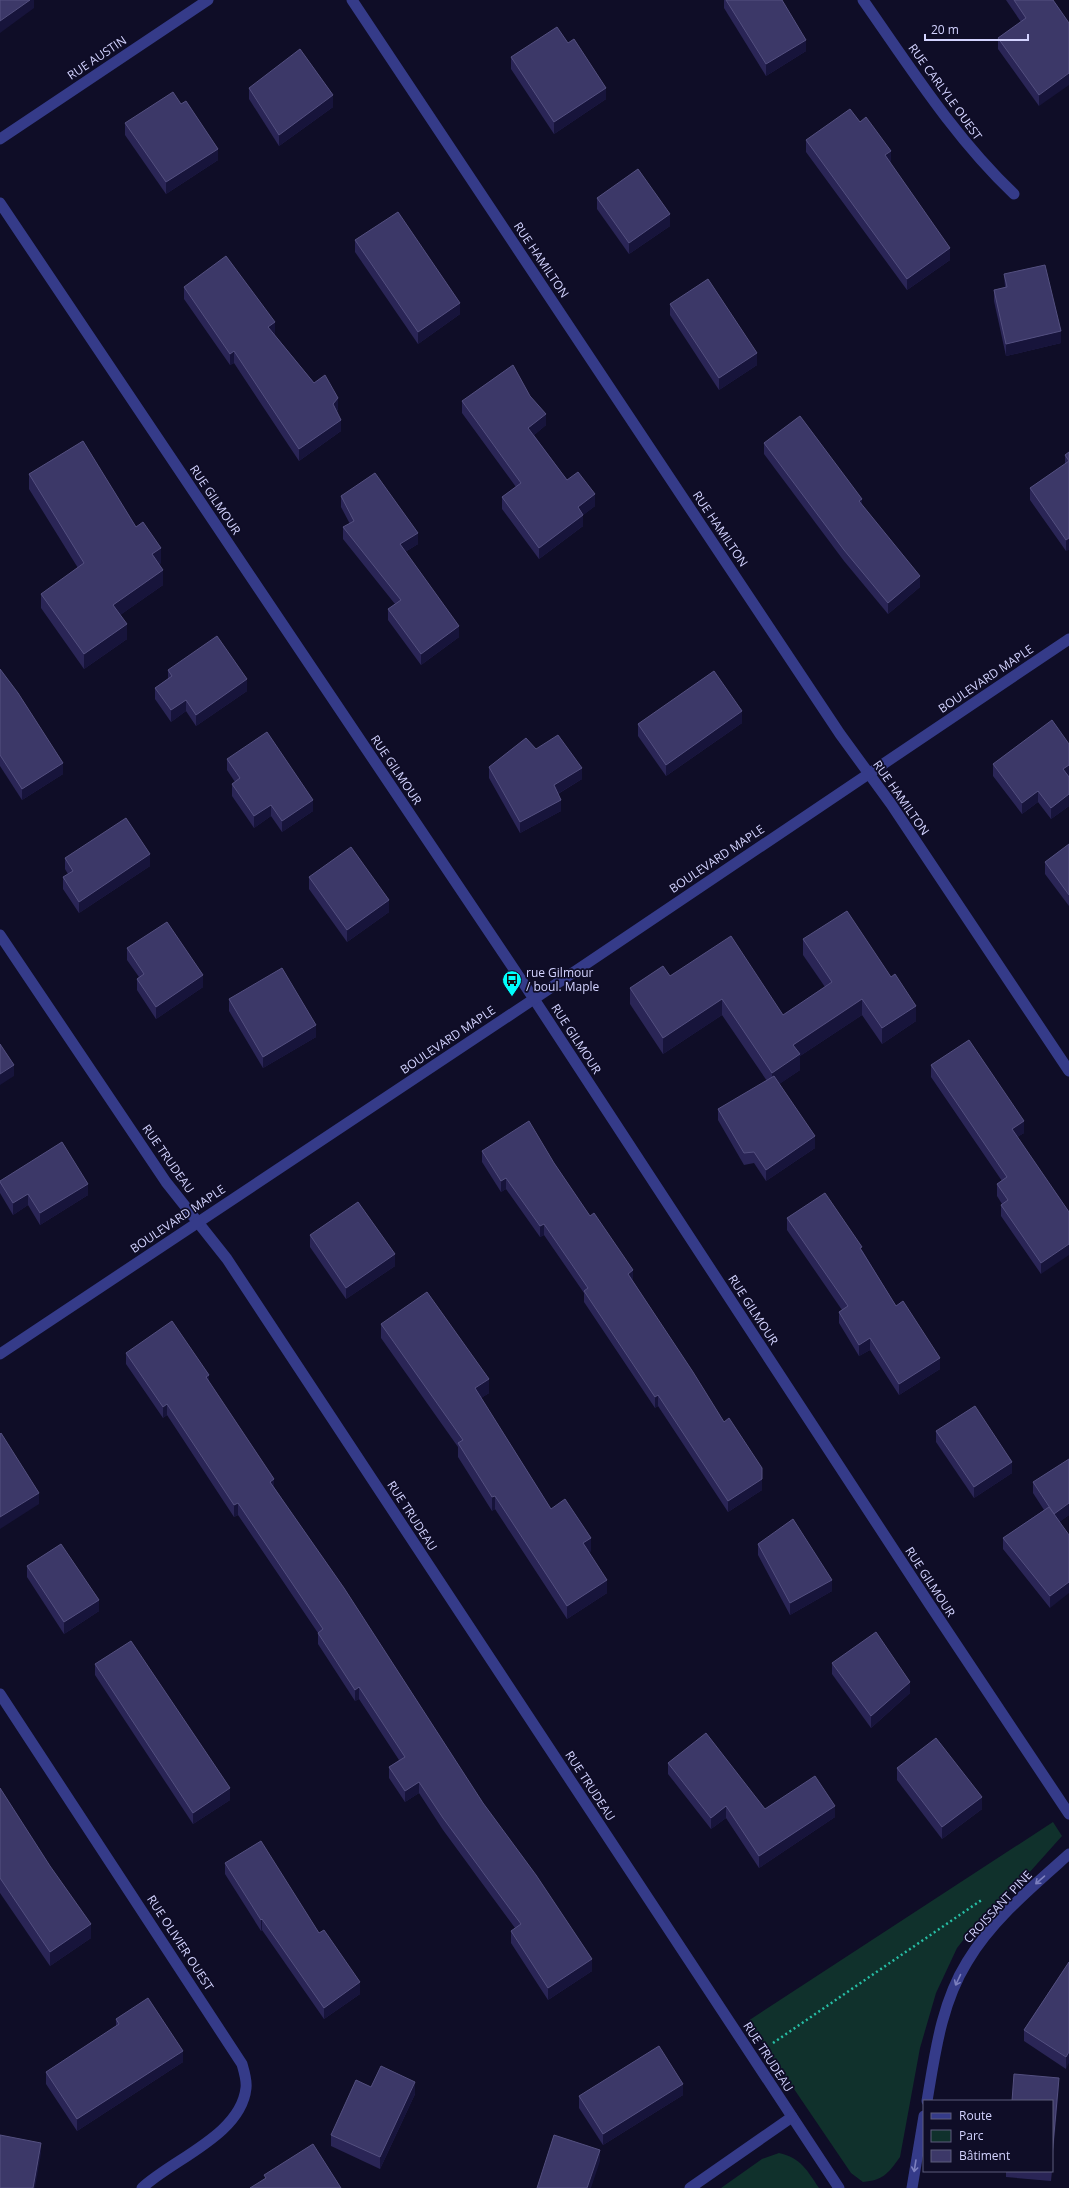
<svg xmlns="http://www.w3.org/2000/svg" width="1069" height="2188" viewBox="0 0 1069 2188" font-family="'Open Sans',sans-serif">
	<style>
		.green { fill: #10312c }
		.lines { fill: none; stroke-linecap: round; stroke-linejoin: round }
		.path { stroke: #27bfa6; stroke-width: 2.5; stroke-dasharray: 2 3; stroke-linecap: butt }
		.minor { stroke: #353b89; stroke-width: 11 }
		.tertiary { stroke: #353b89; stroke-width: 11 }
		.wall { fill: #2a2556 }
		.shaded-wall { fill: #17143b }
		.building { fill: #3c3868; stroke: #545080 }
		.oneway { stroke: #7c7fbe }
		.labels { text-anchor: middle; stroke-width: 3.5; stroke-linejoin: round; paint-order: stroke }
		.street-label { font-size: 12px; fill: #d3d3ff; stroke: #0f0d27 }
		.poi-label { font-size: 12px; fill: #d3d3ff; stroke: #0f0d27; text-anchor: start }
	</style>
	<rect width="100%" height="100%" fill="#0f0d27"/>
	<!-- green -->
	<g class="green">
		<path d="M1053 1822 1062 1836 1028 1874 983 1915 957 1948 936 1993 920 2048 900 2157C888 2174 883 2180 863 2182L851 2173 748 2021Z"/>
		<path d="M779 2153C801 2158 807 2170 819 2188H721L762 2159Z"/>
	</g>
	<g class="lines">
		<!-- path -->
		<polyline class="path" points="773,2043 983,1899"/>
		<!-- minor -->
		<g class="minor">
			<polyline points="352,0 840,734 891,804 1069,1071"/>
			<path d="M863 0C910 67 954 137 1014 194"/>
			<polyline points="0,139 208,0"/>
			<polyline points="0,203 534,999 930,1605 1069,1814"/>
			<polyline points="0,935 166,1182 227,1259 839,2188"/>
			<path d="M0 1694 242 2064C244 2071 247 2080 246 2088 241 2135 173 2159 142 2188"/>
			<path d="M927 2101C935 2054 941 2004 967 1962 992 1920 1033 1886 1069 1854"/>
			<polyline points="690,2188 792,2117"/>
			<polyline points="912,2188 924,2116"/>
		</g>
		<!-- tertiary -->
		<polyline class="tertiary" points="0,1354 534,999 1069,639"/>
	</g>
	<!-- wall -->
	<g class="wall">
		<polygon points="724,0 782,0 806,51 766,76 724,8"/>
		<polygon points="1006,0 1053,0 1039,106 998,49 998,38 1021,22"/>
		<polygon points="511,57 606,99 554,134 511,69"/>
		<polygon points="249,88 333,107 279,146 249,99"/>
		<polygon points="181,104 218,160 166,194 125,135 125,123"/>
		<polygon points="806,140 891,162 890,162 950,260 907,290 806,152"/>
		<polygon points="597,198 670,226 629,254 597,209"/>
		<polygon points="355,240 460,314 418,344 355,252"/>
		<polygon points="1004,274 1061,343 1006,356 994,301 994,290 1005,287"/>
		<polygon points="184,287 275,333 274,334 314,383 338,409 337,411 341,431 299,461 234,363 230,365 184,299"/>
		<polygon points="670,304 757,365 719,390 670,315"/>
		<polygon points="462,401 546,425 534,435 567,480 595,506 583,515 583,526 539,559 502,509 502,497 516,487 462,413"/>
		<polygon points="764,443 862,505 920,587 888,614 844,561 764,454"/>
		<polygon points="1069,452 1066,551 1030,500 1030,488 1065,464 1065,455"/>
		<polygon points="29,474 136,527 161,563 159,564 163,585 120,615 127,639 84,669 41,608 41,594 78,568 29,489"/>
		<polygon points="341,496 418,544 405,552 459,637 421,665 388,620 388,609 395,604 343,539 343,527 350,524 341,507"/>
		<polygon points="0,669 63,774 22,800 0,766"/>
		<polygon points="168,670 247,691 196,726 186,711 171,722 155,699 155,688 168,679"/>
		<polygon points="742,723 666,776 638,736 638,724"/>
		<polygon points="1069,744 1069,806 1051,819 1038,802 1022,814 993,776 993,764"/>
		<polygon points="536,749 582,779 558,794 561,811 520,833 489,778 489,767"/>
		<polygon points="227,759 313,811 282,832 271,816 254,828 232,796 232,784 235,782 227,770"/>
		<polygon points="1069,844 1069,906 1045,874 1045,862"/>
		<polygon points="65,858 150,866 79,913 63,889 63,877 68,874 65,869"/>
		<polygon points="309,877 389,912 347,942 309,889"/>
		<polygon points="803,939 916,1021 882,1044 862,1015 800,1056 800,1070 779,1084 815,1148 766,1181 754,1163 744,1165 718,1120 718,1109 767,1081 722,1015 663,1054 630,1004 630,988 670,976 783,1015 825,987 803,955"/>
		<polygon points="127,948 203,987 156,1019 137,990 137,979 139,977 127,960"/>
		<polygon points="229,999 316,1037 263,1068 229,1011"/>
		<polygon points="931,1065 1024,1133 1017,1137 1069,1212 1041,1274 1001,1216 1001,1205 1002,1204 997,1196 997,1184 1002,1181 931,1077"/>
		<polygon points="482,1151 554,1163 633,1281 762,1490 728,1512 658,1406 655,1408 584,1302 584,1293 544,1235 540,1237 506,1189 501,1192 482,1162"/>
		<polygon points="0,1181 88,1195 40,1225 28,1205 13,1215 0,1193"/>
		<polygon points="787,1218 862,1250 896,1306 940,1369 899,1395 870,1350 859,1356 839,1323 839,1312 842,1310 787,1230"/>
		<polygon points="310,1235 395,1266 346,1299 310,1247"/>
		<polygon points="381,1324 489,1393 481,1398 551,1509 591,1551 589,1552 607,1593 567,1619 495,1509 492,1511 458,1457 458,1447 381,1338"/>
		<polygon points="126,1353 209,1382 274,1487 592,1971 548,2000 511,1943 511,1931 515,1928 443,1830 419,1793 405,1802 389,1778 389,1767 399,1760 359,1699 355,1701 318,1644 318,1633 238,1515 234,1517 167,1415 163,1418 126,1364"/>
		<polygon points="936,1431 1012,1473 974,1498 936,1442"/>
		<polygon points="1033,1482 1069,1515 1059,1522 1050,1608 1003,1549 1003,1538 1044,1510 1033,1493"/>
		<polygon points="758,1544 832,1591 790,1615 758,1555"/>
		<polygon points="27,1566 99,1611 64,1634 27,1577"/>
		<polygon points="832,1663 910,1693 871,1728 832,1674"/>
		<polygon points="95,1664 230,1800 193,1824 95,1675"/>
		<polygon points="668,1763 765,1809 835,1817 759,1868 726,1818 711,1829 668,1774"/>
		<polygon points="897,1768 982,1809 942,1839 897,1780"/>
		<polygon points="0,1788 91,1938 50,1966 0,1893"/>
		<polygon points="225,1863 319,1933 360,1994 324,2019 262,1930 261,1931 225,1874"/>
		<polygon points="1069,1962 1066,2069 1024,2041 1024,2030"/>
		<polygon points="116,2019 183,2062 77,2131 46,2084 46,2072 116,2027"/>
		<polygon points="371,2087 415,2094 380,2169 331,2146 331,2135"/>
		<polygon points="683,2095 603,2145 579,2108 579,2096"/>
		<polygon points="1006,2171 1052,2171 1051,2181 1006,2177"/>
	</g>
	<!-- shaded-wall -->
	<g class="shaded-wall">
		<polygon points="30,0 34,0 34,8 0,33 0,21"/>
		<polygon points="806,40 806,51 766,76 766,64"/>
		<polygon points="1069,73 1069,85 1039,106 1039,95"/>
		<polygon points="606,88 606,99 554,134 554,122"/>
		<polygon points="333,95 333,107 279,146 279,135"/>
		<polygon points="218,149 218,160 166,194 166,182"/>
		<polygon points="891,151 891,162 885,166 885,155"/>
		<polygon points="670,214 670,226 629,254 629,243"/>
		<polygon points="950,248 950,260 907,290 907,279"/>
		<polygon points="460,303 460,314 418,344 418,332"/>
		<polygon points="275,322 275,333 268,338 268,327"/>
		<polygon points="1061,331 1061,343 1006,356 1006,344"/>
		<polygon points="234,351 234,363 230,365 230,354"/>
		<polygon points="757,353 757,365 719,390 719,378"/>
		<polygon points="338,398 338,409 333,415 333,404"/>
		<polygon points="546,414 546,425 528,440 528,428"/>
		<polygon points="341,420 341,431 299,461 299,449"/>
		<polygon points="595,494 595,506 578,519 578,507"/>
		<polygon points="862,499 862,510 859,501"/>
		<polygon points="583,515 583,526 539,559 539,548"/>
		<polygon points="418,533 418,544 400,555 400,544"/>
		<polygon points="1069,538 1069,550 1066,551 1066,540"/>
		<polygon points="161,548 161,563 152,569 152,554"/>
		<polygon points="163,570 163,585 113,620 113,605"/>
		<polygon points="920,576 920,587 888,614 888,603"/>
		<polygon points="127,624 127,639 84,669 84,654"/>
		<polygon points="459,626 459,637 421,665 421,654"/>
		<polygon points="247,679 247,691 196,726 196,715"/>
		<polygon points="186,700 186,711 171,722 171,710"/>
		<polygon points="742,711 742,723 666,776 666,765"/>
		<polygon points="63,763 63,774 22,800 22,789"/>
		<polygon points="1069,765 1069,776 1063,769"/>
		<polygon points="582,768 582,779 554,796 554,785"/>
		<polygon points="1038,791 1038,802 1022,814 1022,803"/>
		<polygon points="1069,794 1069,806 1051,819 1051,808"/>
		<polygon points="313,800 313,811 282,832 282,821"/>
		<polygon points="561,800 561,811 520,833 520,822"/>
		<polygon points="271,805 271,816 254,828 254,816"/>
		<polygon points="150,854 150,866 79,913 79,902"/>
		<polygon points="389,900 389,912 347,942 347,930"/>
		<polygon points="203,975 203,987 156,1019 156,1007"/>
		<polygon points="722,999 722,1015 663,1054 663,1038"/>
		<polygon points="862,999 862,1015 800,1056 800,1070 772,1089 772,1073 793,1045"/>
		<polygon points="916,1006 916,1021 882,1044 882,1028"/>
		<polygon points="316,1025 316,1037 263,1068 263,1057"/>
		<polygon points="14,1065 14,1076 0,1085 0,1074"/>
		<polygon points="1024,1121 1024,1133 1012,1140 1012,1129"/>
		<polygon points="815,1136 815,1148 766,1181 766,1170"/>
		<polygon points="506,1178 506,1189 501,1192 501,1181"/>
		<polygon points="88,1184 88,1195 40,1225 40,1213"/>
		<polygon points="28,1194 28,1205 13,1215 13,1203"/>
		<polygon points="544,1224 544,1235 540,1237 540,1226"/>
		<polygon points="1069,1244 1069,1255 1041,1274 1041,1263"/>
		<polygon points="395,1254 395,1266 346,1299 346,1288"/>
		<polygon points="633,1270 633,1281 628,1285 628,1274"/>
		<polygon points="870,1338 870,1350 859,1356 859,1345"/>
		<polygon points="940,1358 940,1369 899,1395 899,1384"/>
		<polygon points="209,1375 209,1386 206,1377"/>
		<polygon points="489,1379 489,1393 475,1402 475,1388"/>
		<polygon points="658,1395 658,1406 655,1408 655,1397"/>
		<polygon points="167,1404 167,1415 163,1418 163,1407"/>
		<polygon points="1012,1462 1012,1473 974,1498 974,1487"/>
		<polygon points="274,1479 274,1491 270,1482"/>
		<polygon points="762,1479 762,1490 728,1512 728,1501"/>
		<polygon points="39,1493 39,1504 0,1529 0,1517"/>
		<polygon points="495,1496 495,1509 492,1511 492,1497"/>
		<polygon points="238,1503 238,1515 234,1517 234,1505"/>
		<polygon points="1069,1503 1069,1515 1054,1526 1054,1514"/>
		<polygon points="591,1538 591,1551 583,1556 583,1543"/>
		<polygon points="607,1580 607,1593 567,1619 567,1606"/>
		<polygon points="832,1580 832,1591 790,1615 790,1603"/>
		<polygon points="1069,1582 1069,1593 1050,1608 1050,1596"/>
		<polygon points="99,1600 99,1611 64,1634 64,1622"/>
		<polygon points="910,1682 910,1693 871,1728 871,1716"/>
		<polygon points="359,1687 359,1699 355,1701 355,1690"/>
		<polygon points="419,1782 419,1793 405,1802 405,1791"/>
		<polygon points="230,1788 230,1800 193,1824 193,1813"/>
		<polygon points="982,1797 982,1809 942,1839 942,1827"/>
		<polygon points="726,1806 726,1818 711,1829 711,1818"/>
		<polygon points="835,1806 835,1817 759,1868 759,1856"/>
		<polygon points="262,1919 262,1930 261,1931 261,1920"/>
		<polygon points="91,1924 91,1938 50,1966 50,1952"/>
		<polygon points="592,1959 592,1971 548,2000 548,1988"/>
		<polygon points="360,1982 360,1994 324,2019 324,2008"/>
		<polygon points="183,2051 183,2062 77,2131 77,2119"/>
		<polygon points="1069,2052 1069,2063 1066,2069 1066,2057"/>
		<polygon points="1059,2078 1059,2089 1052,2168 1052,2156"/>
		<polygon points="415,2082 415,2094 380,2169 380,2157"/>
		<polygon points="683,2084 683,2095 603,2145 603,2134"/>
		<polygon points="41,2143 41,2154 35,2188 33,2188"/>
		<polygon points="600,2150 600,2161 591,2188 587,2188"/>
	</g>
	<!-- building -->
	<g class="building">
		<polygon points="0,0 30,0 0,21"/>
		<polygon points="726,0 782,0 806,40 766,64"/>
		<polygon points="1014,0 1053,0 1069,23 1069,73 1039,95 998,38 1026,18"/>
		<polygon points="557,27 568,43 574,39 606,88 554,122 511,57"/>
		<polygon points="300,49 333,95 279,135 249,88"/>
		<polygon points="173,92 181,104 186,101 218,149 166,182 125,123"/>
		<polygon points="850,109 860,122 866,117 891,151 885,155 950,248 907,279 806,140"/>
		<polygon points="638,169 670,214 629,243 597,198"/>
		<polygon points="398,212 460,303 418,332 355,240"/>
		<polygon points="226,256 275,322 268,327 314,383 325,375 338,398 333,404 341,420 299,449 234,351 230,354 184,287"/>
		<polygon points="1045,265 1061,331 1006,344 994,290 1007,287 1004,274"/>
		<polygon points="708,279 757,353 719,378 670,304"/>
		<polygon points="513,365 530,396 546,414 528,428 567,480 578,472 595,494 578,507 583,515 539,548 502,497 521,483 462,401"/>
		<polygon points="800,416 862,499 859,501 920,576 888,603 844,550 764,443"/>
		<polygon points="83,441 136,527 143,522 161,548 152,554 163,570 113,605 127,624 84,654 41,594 84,563 29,474"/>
		<polygon points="1069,452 1069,538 1066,540 1030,488 1069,461 1065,455"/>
		<polygon points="375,473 418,533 400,544 459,626 421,654 388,609 401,600 343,527 354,521 341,496"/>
		<polygon points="217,636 247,679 196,715 186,700 171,710 155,688 172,676 168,670"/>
		<polygon points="0,669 18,693 63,763 22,789 0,755"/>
		<polygon points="714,671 742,711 666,765 638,724"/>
		<polygon points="1052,720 1069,744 1069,765 1063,769 1069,777 1069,794 1051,808 1038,791 1022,803 993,764"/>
		<polygon points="267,732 313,800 282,821 271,805 254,816 232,784 240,778 227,759"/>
		<polygon points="558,735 582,768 554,785 561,800 520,822 489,767 526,738 536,749"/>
		<polygon points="126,818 150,854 79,902 63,877 73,871 65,858"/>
		<polygon points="1069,844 1069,895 1045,862"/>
		<polygon points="351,847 389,900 347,930 309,877"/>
		<polygon points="847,911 891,977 895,974 916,1006 882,1028 862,999 793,1045 800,1054 772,1073 722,999 663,1038 630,988 663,966 670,976 731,936 783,1015 832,982 803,939"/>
		<polygon points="167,922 203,975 156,1007 137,979 144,974 127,948"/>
		<polygon points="282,968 316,1025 263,1057 229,999"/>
		<polygon points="969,1040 1024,1121 1012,1129 1069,1212 1069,1244 1041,1263 1001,1205 1008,1200 997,1184 1007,1177 931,1065"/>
		<polygon points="0,1044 14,1065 0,1074"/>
		<polygon points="774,1076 815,1136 766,1170 754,1152 744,1153 718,1109"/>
		<polygon points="529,1121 554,1163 590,1216 594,1213 633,1270 628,1274 693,1372 724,1422 729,1418 762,1468 762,1479 728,1501 658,1395 655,1397 584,1291 588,1288 544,1224 540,1226 506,1178 501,1181 482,1151"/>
		<polygon points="62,1142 88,1184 40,1213 28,1194 13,1203 0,1182 0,1181"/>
		<polygon points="825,1193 862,1247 860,1248 896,1306 903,1301 940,1358 899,1384 870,1338 859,1345 839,1312 848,1306 787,1218"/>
		<polygon points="358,1202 395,1254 346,1288 310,1235"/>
		<polygon points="427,1292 489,1379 475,1388 551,1509 565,1499 591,1538 583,1543 607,1580 567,1606 495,1496 492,1497 458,1443 463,1440 381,1324"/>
		<polygon points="172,1321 209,1375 206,1377 274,1479 270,1482 344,1588 483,1803 536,1875 592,1959 548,1988 511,1931 521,1924 443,1818 419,1782 405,1791 389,1767 405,1757 359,1687 355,1690 318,1633 323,1629 238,1503 234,1505 167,1404 163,1407 126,1353"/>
		<polygon points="975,1406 1012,1462 974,1487 936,1431"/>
		<polygon points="1,1433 39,1493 0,1517 0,1434"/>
		<polygon points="1069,1459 1069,1503 1054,1514 1033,1482"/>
		<polygon points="1049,1507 1069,1535 1069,1582 1050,1596 1003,1538"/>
		<polygon points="793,1519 832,1580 790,1603 758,1544"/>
		<polygon points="61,1544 99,1600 64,1622 27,1566"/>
		<polygon points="876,1632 910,1682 871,1716 832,1663"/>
		<polygon points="131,1641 230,1788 193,1813 95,1664"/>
		<polygon points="706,1733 765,1809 815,1776 835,1806 759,1856 726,1806 711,1818 668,1763"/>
		<polygon points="936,1738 982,1797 942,1827 897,1768"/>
		<polygon points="0,1788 50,1866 91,1924 50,1952 0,1878"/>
		<polygon points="261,1841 319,1933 324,1930 360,1982 324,2008 262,1919 261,1920 225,1863"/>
		<polygon points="1069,1962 1069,2052 1066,2057 1024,2030"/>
		<polygon points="148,1998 183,2051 77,2119 46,2072 119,2024 116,2019"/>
		<polygon points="659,2046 683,2084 603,2134 579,2096"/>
		<polygon points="381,2066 415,2082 380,2157 331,2135 356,2080 371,2087"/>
		<polygon points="1014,2074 1059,2078 1052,2156 1052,2101 1012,2101"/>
		<polygon points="0,2135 41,2143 33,2188 0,2188"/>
		<polygon points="554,2135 600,2150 587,2188 537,2188"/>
		<polygon points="313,2144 341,2188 250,2188 266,2178 264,2175"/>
	</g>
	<!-- one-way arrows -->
	<defs><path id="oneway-shaft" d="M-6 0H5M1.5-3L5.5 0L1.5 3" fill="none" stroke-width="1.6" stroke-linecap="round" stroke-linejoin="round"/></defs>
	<g class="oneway">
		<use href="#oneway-shaft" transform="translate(1040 1880) rotate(139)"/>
		<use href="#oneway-shaft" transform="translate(958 1980) rotate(115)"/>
		<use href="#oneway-shaft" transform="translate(915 2166) rotate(99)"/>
	</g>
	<!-- icons -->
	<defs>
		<symbol id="bus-pin" viewBox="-11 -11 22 30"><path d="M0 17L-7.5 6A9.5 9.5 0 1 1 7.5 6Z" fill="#00fefd" stroke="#0f0d27"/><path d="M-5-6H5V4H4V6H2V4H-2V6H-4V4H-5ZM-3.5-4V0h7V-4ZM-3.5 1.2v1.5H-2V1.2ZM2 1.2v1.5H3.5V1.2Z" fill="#111"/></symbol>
	</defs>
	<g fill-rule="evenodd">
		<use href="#bus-pin" x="501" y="969" width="22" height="30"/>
	</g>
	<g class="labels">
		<!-- street labels -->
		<g class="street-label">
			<text transform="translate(97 58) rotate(-34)" y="4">RUE AUSTIN</text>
			<text transform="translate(945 92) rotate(54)" y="4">RUE CARLYLE OUEST</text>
			<text transform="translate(541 260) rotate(56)" y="4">RUE HAMILTON</text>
			<text transform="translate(215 500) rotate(56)" y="4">RUE GILMOUR</text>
			<text transform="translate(720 529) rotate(56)" y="4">RUE HAMILTON</text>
			<text transform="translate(986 679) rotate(-34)" y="4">BOULEVARD MAPLE</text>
			<text transform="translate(396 770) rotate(56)" y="4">RUE GILMOUR</text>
			<text transform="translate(901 798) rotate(55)" y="4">RUE HAMILTON</text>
			<text transform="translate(717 859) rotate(-34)" y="4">BOULEVARD MAPLE</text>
			<text transform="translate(576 1039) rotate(57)" y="4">RUE GILMOUR</text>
			<text transform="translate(448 1040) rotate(-34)" y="4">BOULEVARD MAPLE</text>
			<text transform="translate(168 1159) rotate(55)" y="4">RUE TRUDEAU</text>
			<text transform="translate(178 1219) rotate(-34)" y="4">BOULEVARD MAPLE</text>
			<text transform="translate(753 1310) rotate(57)" y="4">RUE GILMOUR</text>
			<text transform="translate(412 1516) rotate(57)" y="4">RUE TRUDEAU</text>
			<text transform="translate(930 1582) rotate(57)" y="4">RUE GILMOUR</text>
			<text transform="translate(590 1786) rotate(57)" y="4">RUE TRUDEAU</text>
			<text transform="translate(998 1907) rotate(-47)" y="4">CROISSANT PINE</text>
			<text transform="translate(180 1943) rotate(57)" y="4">RUE OLIVIER OUEST</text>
			<text transform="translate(768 2057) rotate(57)" y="4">RUE TRUDEAU</text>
		</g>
		<!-- poi labels -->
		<g class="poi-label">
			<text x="526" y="977">rue Gilmour<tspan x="526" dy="14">/ boul. Maple</tspan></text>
		</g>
	</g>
	<!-- legend -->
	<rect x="923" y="2100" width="130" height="72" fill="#0f0d27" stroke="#5d5c7d"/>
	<rect x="931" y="2113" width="20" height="6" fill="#353b89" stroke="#5d5c7d"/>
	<text x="959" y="2120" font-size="12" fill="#d3d3ff">Route</text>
	<rect x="931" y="2130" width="20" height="12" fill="#10312c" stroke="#5d5c7d"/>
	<text x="959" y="2140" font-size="12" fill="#d3d3ff">Parc</text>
	<rect x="931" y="2150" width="20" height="12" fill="#3c3868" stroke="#5d5c7d"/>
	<text x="959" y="2160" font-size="12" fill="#d3d3ff">Bâtiment</text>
	<!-- scale -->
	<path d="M925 34v6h103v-6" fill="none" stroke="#d3d3ff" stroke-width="2"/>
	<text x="931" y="34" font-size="12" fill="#d3d3ff" stroke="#0f0d27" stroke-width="3" paint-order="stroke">20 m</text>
</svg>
